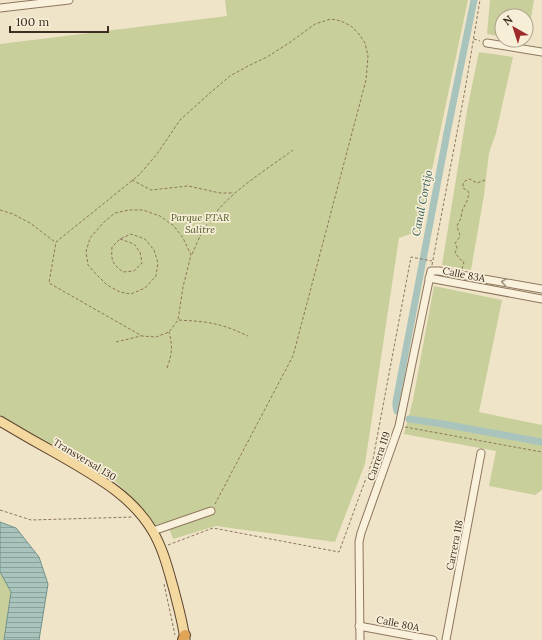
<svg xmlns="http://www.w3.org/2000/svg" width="542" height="640" viewBox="0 0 542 640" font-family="Lora,serif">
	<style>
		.green { fill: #c9cf9b }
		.water { fill: url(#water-rules); stroke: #6f938a }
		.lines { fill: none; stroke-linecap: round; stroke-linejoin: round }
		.canal { stroke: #a9c4bc; stroke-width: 7 }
		.minor-casing { stroke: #8d765c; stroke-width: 9 }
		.major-casing { stroke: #5b4430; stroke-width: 11 }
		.highway-casing { stroke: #5b4430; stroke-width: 12 }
		.path { stroke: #8d765c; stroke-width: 1; stroke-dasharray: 3 2; stroke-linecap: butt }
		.minor { stroke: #faf1dc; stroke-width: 7 }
		.major { stroke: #f3d9a0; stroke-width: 9 }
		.highway { stroke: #e0a458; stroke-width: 10 }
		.oneway { stroke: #9c907e }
		.labels { text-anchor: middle; stroke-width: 3.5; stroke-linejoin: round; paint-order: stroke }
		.park-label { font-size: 10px; font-style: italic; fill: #4d5a26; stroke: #f7eed8 }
		.street-label { font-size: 10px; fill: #3d2e20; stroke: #f7eed8 }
		.water-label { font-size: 11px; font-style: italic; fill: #2f5d5a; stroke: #f7eed8 }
	</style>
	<defs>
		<pattern id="water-rules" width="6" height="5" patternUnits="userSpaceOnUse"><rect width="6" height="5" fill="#a9c4bc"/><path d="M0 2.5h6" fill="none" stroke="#8ba098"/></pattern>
	</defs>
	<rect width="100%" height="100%" fill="#f0e4c8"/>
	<!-- green -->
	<g class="green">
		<polygon points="225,0 468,0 419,231 399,238 365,464 335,542 216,526 173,539 167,522 155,525 138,504 115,481 0,415 0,44 227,16"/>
		<polygon points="490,0 534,0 527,43 513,40 526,40 526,16 502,16 502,37 487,34"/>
		<polygon points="479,52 513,57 496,133 489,153 484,195 471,270 442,265 468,105"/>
		<polygon points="434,286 502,300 479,412 542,425 542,490 535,495 489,486 496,451 404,434 413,400"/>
		<polygon points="0,572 11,592 4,640 0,640"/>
	</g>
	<!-- water -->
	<polygon class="water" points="0,522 16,528 39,557 48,584 39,640 4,640 11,592 0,572"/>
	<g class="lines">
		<!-- canal -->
		<g class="canal">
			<polyline points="397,411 396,407 396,402 447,133 474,0"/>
			<polyline points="409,419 443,424 542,442"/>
		</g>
		<defs>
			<g id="minor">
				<polyline points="0,8 69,0"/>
				<polyline points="487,43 542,52"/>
				<polyline points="429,278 542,299"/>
				<polyline points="153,531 211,511"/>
				<polyline points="359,626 433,640"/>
				<polyline points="360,640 359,542 361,533 399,426 431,271 439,271 461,275 542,289"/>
				<polyline points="446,640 481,453"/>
			</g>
			<path id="major" d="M0 421C20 433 41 445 61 456 95 476 131 495 152 530 163 548 168 569 174 590 178 606 183 623 185 640"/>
			<polyline id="highway" points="183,640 185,635"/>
		</defs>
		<!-- minor casing -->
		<use href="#minor" class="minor-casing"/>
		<!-- major casing -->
		<use href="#major" class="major-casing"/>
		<!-- highway casing -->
		<use href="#highway" class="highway-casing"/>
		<!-- path -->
		<g class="path">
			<polyline points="474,39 480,41"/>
			<polyline points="132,180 151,190 188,186 220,193 234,193"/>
			<polyline points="0,210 13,214 30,223 55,242"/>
			<path d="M120 239 134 244 140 252 142 263 134 271 123 272C112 264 111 260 112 247L120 239 131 234 145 239 154 250 158 263 156 276 145 288 131 294 120 292 107 285 96 274 88 265 86 252 90 238 104 222 115 213 129 210H143L160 216 174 226 183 238 191 255 183 287 178 320 169 332 156 337 142 336 49 283 56 242 139 175 157 154 180 120 210 93 230 76 250 65 267 57 289 43 315 24 331 19 341 21 351 26 359 34 365 43 368 56 366 80 293 356 215 504"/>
			<path d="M192 254C196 246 199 237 204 229 224 195 262 173 293 150"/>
			<polyline points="432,265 465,90 480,0"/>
			<path d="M462 269 464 262 461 260 455 253 457 248 455 243C463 234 459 235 457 226L461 218 462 211 467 201 469 193 468 191 463 188V184L465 181 470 179 477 183 485 180"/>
			<path d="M179 320C191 321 203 321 215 324 226 326 237 331 248 336"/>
			<polyline points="116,342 141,336"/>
			<path d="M167 368C172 354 173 347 169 332"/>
			<polyline points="405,427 542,452"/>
			<polyline points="0,510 31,520 133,517"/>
			<polyline points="168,545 213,528 339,552 373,459 411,257 432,261"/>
			<polyline points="164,584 175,635"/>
		</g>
		<!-- minor -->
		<use href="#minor" class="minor"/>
		<!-- major -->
		<use href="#major" class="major"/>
		<!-- highway -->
		<use href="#highway" class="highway"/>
	</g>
	<!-- one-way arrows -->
	<defs><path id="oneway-chevron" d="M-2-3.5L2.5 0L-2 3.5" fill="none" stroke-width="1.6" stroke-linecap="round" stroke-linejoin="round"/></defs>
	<use class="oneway" href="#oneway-chevron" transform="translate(504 282) rotate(-170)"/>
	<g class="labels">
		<!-- park labels -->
		<g class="park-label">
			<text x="200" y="221">Parque PTAR<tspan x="200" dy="12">Salitre</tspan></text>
		</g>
		<!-- street labels -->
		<g class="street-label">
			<text transform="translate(464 274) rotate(11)" y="4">Calle 83A</text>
			<text transform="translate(378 456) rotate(-71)" y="4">Carrera 119</text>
			<text transform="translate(85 459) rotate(31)" y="4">Transversal 130</text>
			<text transform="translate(454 545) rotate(-79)" y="4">Carrera 118</text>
			<text transform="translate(398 623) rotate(11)" y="4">Calle 80A</text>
		</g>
		<!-- water labels -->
		<g class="water-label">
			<text transform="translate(422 203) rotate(-79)" y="4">Canal Cortijo</text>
		</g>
	</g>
	<!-- north arrow -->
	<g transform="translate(514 28) rotate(321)"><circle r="19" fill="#f7eed8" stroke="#ada18e"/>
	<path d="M0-3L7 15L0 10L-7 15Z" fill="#9e2a2b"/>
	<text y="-6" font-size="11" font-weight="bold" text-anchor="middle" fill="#3d2e20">N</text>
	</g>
	<!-- scale -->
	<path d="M10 26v6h98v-6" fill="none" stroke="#3d2e20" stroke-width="2"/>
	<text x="16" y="26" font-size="12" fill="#3d2e20" stroke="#f7eed8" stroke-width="3" paint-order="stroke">100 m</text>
</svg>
